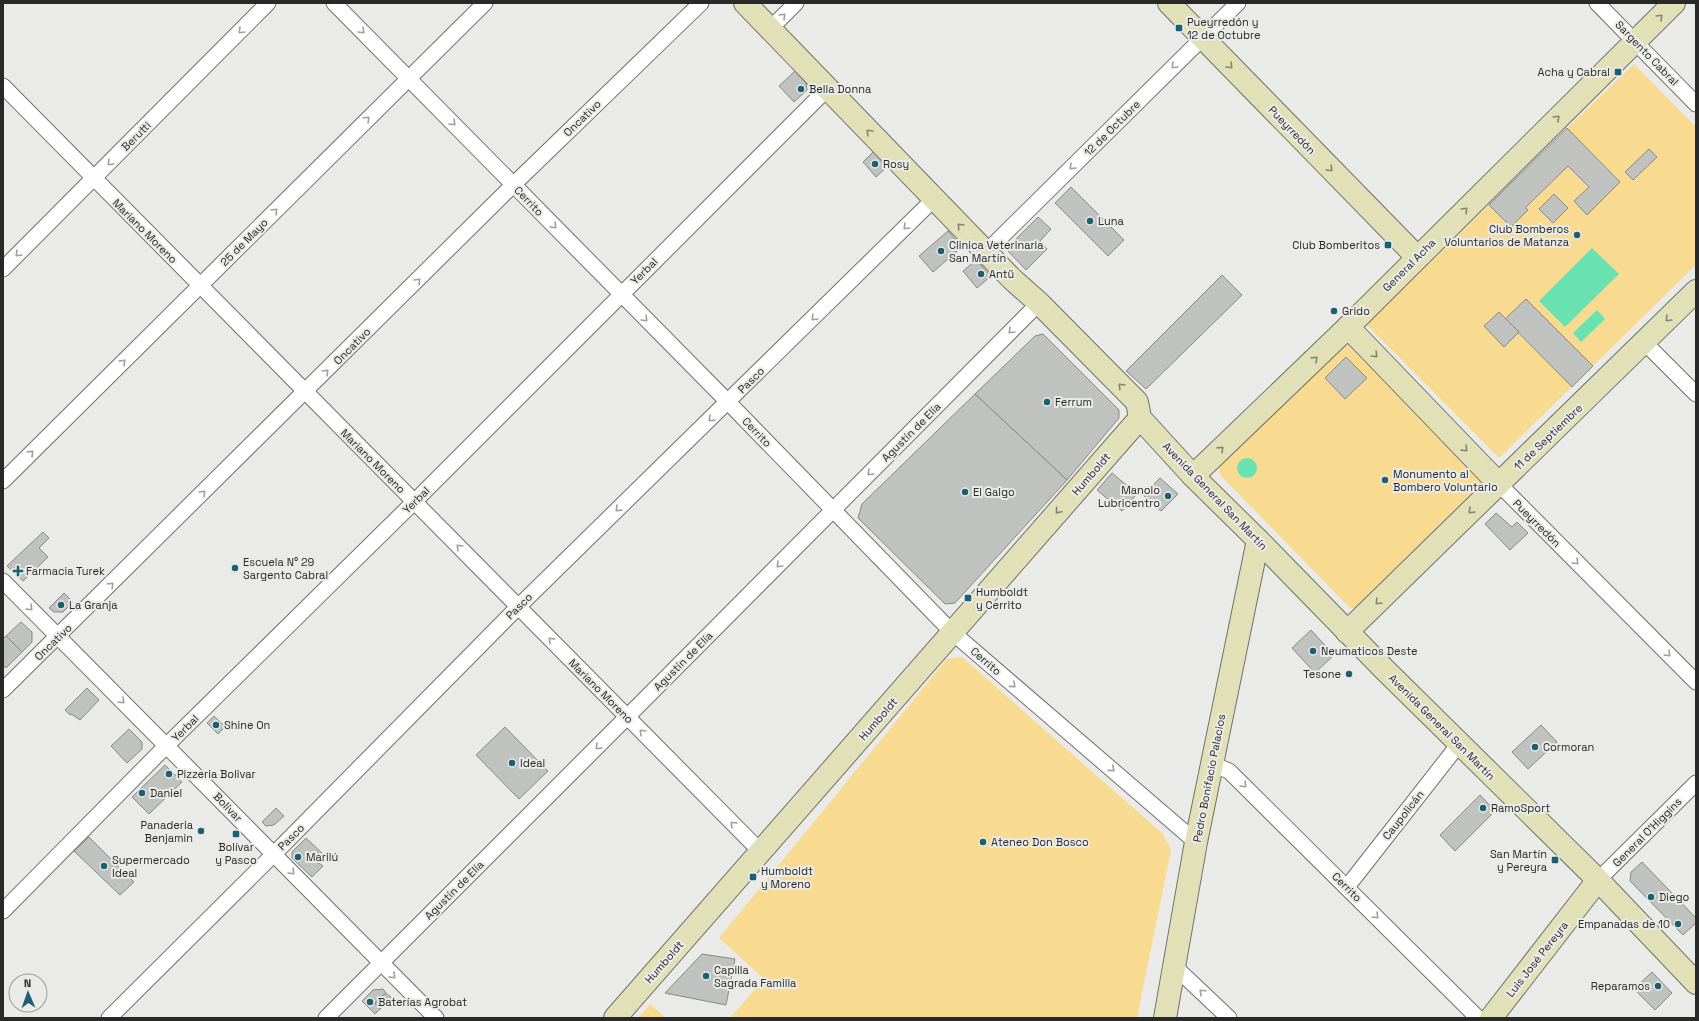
<svg xmlns="http://www.w3.org/2000/svg" width="1699" height="1021" viewBox="0 0 1699 1021" font-family="'Space Grotesk',sans-serif">
	<style>
		.green { fill: #f9da91 }
		.water { fill: #69e1b1 }
		.building { fill: #c0c2c0; stroke: #878987 }
		.lines { fill: none; stroke-linecap: round; stroke-linejoin: round }
		.street-casing { stroke: #70716e; stroke-width: 17 }
		.secondary-casing { stroke: #70716e; stroke-width: 24 }
		.street { stroke: #fff; stroke-width: 15 }
		.secondary { stroke: #e2e0b6; stroke-width: 22 }
		.oneway { stroke: #9e9f9e }
		.oneway2 { stroke: #85846f }
		.poi-dot { fill: #1c5f73; stroke: #eaebe8; stroke-width: 1.5 }
		.labels { text-anchor: middle; stroke-width: 4; stroke-linejoin: round; paint-order: stroke }
		.poi-label { font-size: 11px; fill: #282928; stroke: #eaebe8; text-anchor: start }
		.street-label { font-size: 11px; fill: #282928; stroke: #eaebe8 }
	</style>
	<rect width="100%" height="100%" fill="#eaebe8"/>
	<!-- green -->
	<g class="green">
		<polygon points="1634,64 1696,127 1696,265 1499,458 1367,325 1567,128"/>
		<polygon points="1349,343 1485,484 1359,609 1350,608 1221,476 1219,469 1220,461 1340,346"/>
		<polygon points="962,657 1163,834 1171,850 1137,1018 730,1018 764,979 719,938 947,659"/>
		<polygon points="650,1004 666,1018 638,1018"/>
	</g>
	<!-- water -->
	<g class="water">
		<polygon points="1592,248 1619,274 1565,327 1539,301"/>
		<polygon points="1597,310 1605,319 1581,342 1573,333"/>
		<circle cx="1247" cy="468" r="10"/>
	</g>
	<!-- building -->
	<g class="building">
		<polygon points="795,71 806,83 807,90 794,102 779,86"/>
		<polygon points="1567,128 1620,182 1587,215 1574,201 1589,187 1568,166 1525,208 1528,210 1511,227 1489,205"/>
		<polygon points="1649,149 1657,157 1633,180 1625,172"/>
		<polygon points="874,151 888,166 876,177 863,162"/>
		<polygon points="1071,187 1124,240 1108,256 1055,203"/>
		<polygon points="1554,194 1568,208 1553,223 1539,209"/>
		<polygon points="1038,217 1051,229 1040,241 1047,249 1026,270 1006,249"/>
		<polygon points="948,231 962,247 933,272 919,256"/>
		<polygon points="976,260 991,276 977,288 963,271"/>
		<polygon points="1222,275 1242,295 1146,389 1126,371"/>
		<polygon points="1526,299 1593,366 1572,387 1505,319"/>
		<polygon points="1499,312 1519,332 1504,347 1484,326"/>
		<polygon points="1043,334 1119,410 1119,418 1067,480 975,394 1035,336"/>
		<polygon points="1346,357 1367,378 1345,399 1325,378"/>
		<polygon points="975,394 1067,480 955,603 945,604 858,518 862,504"/>
		<polygon points="1112,473 1137,494 1122,511 1097,490"/>
		<polygon points="1160,478 1178,494 1161,511 1143,495"/>
		<polygon points="1496,513 1512,527 1517,522 1528,533 1510,550 1485,524"/>
		<polygon points="43,532 49,538 39,548 48,557 23,581 7,566"/>
		<polygon points="64,593 73,602 63,612 54,612 49,608"/>
		<polygon points="21,622 32,632 32,642 22,652 6,636"/>
		<polygon points="1311,630 1334,655 1315,673 1292,648"/>
		<polygon points="6,636 22,652 6,668 3,665 3,639"/>
		<polygon points="87,688 99,700 80,720 71,714 70,715 65,710"/>
		<polygon points="214,716 225,727 218,734 207,723"/>
		<polygon points="1541,725 1557,742 1528,769 1512,752"/>
		<polygon points="505,727 548,771 519,799 476,755"/>
		<polygon points="129,729 142,742 142,749 127,763 111,746"/>
		<polygon points="165,765 182,782 149,814 132,797"/>
		<polygon points="1480,795 1495,811 1455,851 1440,835"/>
		<polygon points="276,808 284,816 274,825 266,826 262,822"/>
		<polygon points="89,837 134,882 120,895 74,851"/>
		<polygon points="306,838 323,854 316,861 323,866 312,877 292,858 292,852"/>
		<polygon points="1642,862 1696,918 1696,923 1683,935 1630,881 1631,872"/>
		<polygon points="702,954 735,959 726,1005 665,993"/>
		<polygon points="1652,972 1672,993 1655,1010 1634,989"/>
		<polygon points="383,989 386,993 375,1003 380,1009 375,1014 362,1001 373,990"/>
		<polygon points="386,993 392,998 380,1009 375,1003"/>
	</g>
	<g class="lines">
		<defs>
			<g id="street">
				<polyline points="334,3 728,402 952,632 1196,842"/>
				<polyline points="1597,3 1696,104"/>
				<polyline points="770,29 796,3"/>
				<polyline points="3,86 761,852"/>
				<polyline points="986,252 1238,3"/>
				<polyline points="3,269 268,3"/>
				<polyline points="1645,343 1696,394"/>
				<polyline points="3,481 485,3"/>
				<polyline points="1499,484 1696,682"/>
				<polyline points="3,581 436,1018"/>
				<polyline points="3,690 513,185 701,3"/>
				<polyline points="1212,764 1229,771 1478,1018"/>
				<polyline points="1598,880 1696,783"/>
				<polyline points="1347,887 1459,744"/>
				<polyline points="3,911 167,745 414,502 828,88"/>
				<polyline points="1174,966 1229,1018"/>
				<polyline points="109,1018 274,854 518,607 934,199"/>
				<polyline points="326,1018 627,717 1039,303"/>
			</g>
			<g id="secondary">
				<polyline points="745,3 1012,279 1039,303 1137,402 1140,418 1193,476 1258,540 1384,669 1598,880 1696,983"/>
				<polyline points="1169,3 1417,257"/>
				<polyline points="1348,327 1499,484"/>
				<polyline points="1193,476 1348,327 1674,3"/>
				<polyline points="1347,632 1696,291"/>
				<polyline points="615,1018 1140,418"/>
				<polyline points="1165,1018 1196,842 1258,540"/>
				<polyline points="1491,1018 1598,880"/>
			</g>
		</defs>
		<!-- street casing -->
		<use href="#street" class="street-casing"/>
		<!-- secondary casing -->
		<use href="#secondary" class="secondary-casing"/>
		<!-- street -->
		<use href="#street" class="street"/>
		<!-- secondary -->
		<use href="#secondary" class="secondary"/>
	</g>
	<!-- one-way arrows -->
	<defs><path id="oneway-chevron" d="M-2-3.5L2.5 0L-2 3.5" fill="none" stroke-width="1.6" stroke-linecap="round" stroke-linejoin="round"/></defs>
	<g class="oneway">
		<use href="#oneway-chevron" transform="translate(783 16) rotate(-45)"/>
		<use href="#oneway-chevron" transform="translate(241 31) rotate(135)"/>
		<use href="#oneway-chevron" transform="translate(362 31) rotate(45)"/>
		<use href="#oneway-chevron" transform="translate(1174 66) rotate(135)"/>
		<use href="#oneway-chevron" transform="translate(367 119) rotate(-45)"/>
		<use href="#oneway-chevron" transform="translate(453 123) rotate(46)"/>
		<use href="#oneway-chevron" transform="translate(110 163) rotate(135)"/>
		<use href="#oneway-chevron" transform="translate(1072 167) rotate(135)"/>
		<use href="#oneway-chevron" transform="translate(275 211) rotate(-45)"/>
		<use href="#oneway-chevron" transform="translate(554 226) rotate(46)"/>
		<use href="#oneway-chevron" transform="translate(906 227) rotate(135)"/>
		<use href="#oneway-chevron" transform="translate(18 254) rotate(135)"/>
		<use href="#oneway-chevron" transform="translate(418 281) rotate(-45)"/>
		<use href="#oneway-chevron" transform="translate(814 318) rotate(135)"/>
		<use href="#oneway-chevron" transform="translate(645 319) rotate(45)"/>
		<use href="#oneway-chevron" transform="translate(1011 331) rotate(135)"/>
		<use href="#oneway-chevron" transform="translate(123 362) rotate(-45)"/>
		<use href="#oneway-chevron" transform="translate(326 372) rotate(-45)"/>
		<use href="#oneway-chevron" transform="translate(711 419) rotate(136)"/>
		<use href="#oneway-chevron" transform="translate(31 453) rotate(-45)"/>
		<use href="#oneway-chevron" transform="translate(870 473) rotate(135)"/>
		<use href="#oneway-chevron" transform="translate(203 493) rotate(-45)"/>
		<use href="#oneway-chevron" transform="translate(618 509) rotate(136)"/>
		<use href="#oneway-chevron" transform="translate(459 547) rotate(-135)"/>
		<use href="#oneway-chevron" transform="translate(1576 562) rotate(45)"/>
		<use href="#oneway-chevron" transform="translate(779 565) rotate(135)"/>
		<use href="#oneway-chevron" transform="translate(111 585) rotate(-45)"/>
		<use href="#oneway-chevron" transform="translate(30 608) rotate(46)"/>
		<use href="#oneway-chevron" transform="translate(551 640) rotate(-135)"/>
		<use href="#oneway-chevron" transform="translate(1668 654) rotate(45)"/>
		<use href="#oneway-chevron" transform="translate(1013 685) rotate(41)"/>
		<use href="#oneway-chevron" transform="translate(122 701) rotate(45)"/>
		<use href="#oneway-chevron" transform="translate(642 732) rotate(-135)"/>
		<use href="#oneway-chevron" transform="translate(598 747) rotate(135)"/>
		<use href="#oneway-chevron" transform="translate(1112 769) rotate(41)"/>
		<use href="#oneway-chevron" transform="translate(1244 785) rotate(45)"/>
		<use href="#oneway-chevron" transform="translate(733 824) rotate(-135)"/>
		<use href="#oneway-chevron" transform="translate(292 872) rotate(46)"/>
		<use href="#oneway-chevron" transform="translate(1376 916) rotate(45)"/>
		<use href="#oneway-chevron" transform="translate(393 976) rotate(45)"/>
		<use href="#oneway-chevron" transform="translate(1202 992) rotate(-137)"/>
	</g>
	<g class="oneway2">
		<use href="#oneway-chevron" transform="translate(1660 17) rotate(-45)"/>
		<use href="#oneway-chevron" transform="translate(1230 66) rotate(46)"/>
		<use href="#oneway-chevron" transform="translate(1557 118) rotate(-45)"/>
		<use href="#oneway-chevron" transform="translate(869 132) rotate(-134)"/>
		<use href="#oneway-chevron" transform="translate(1330 169) rotate(46)"/>
		<use href="#oneway-chevron" transform="translate(1465 210) rotate(-45)"/>
		<use href="#oneway-chevron" transform="translate(960 226) rotate(-134)"/>
		<use href="#oneway-chevron" transform="translate(1668 319) rotate(135)"/>
		<use href="#oneway-chevron" transform="translate(1375 355) rotate(46)"/>
		<use href="#oneway-chevron" transform="translate(1315 359) rotate(-44)"/>
		<use href="#oneway-chevron" transform="translate(1121 386) rotate(-135)"/>
		<use href="#oneway-chevron" transform="translate(1221 449) rotate(-44)"/>
		<use href="#oneway-chevron" transform="translate(1465 449) rotate(46)"/>
		<use href="#oneway-chevron" transform="translate(1058 511) rotate(131)"/>
		<use href="#oneway-chevron" transform="translate(1471 511) rotate(136)"/>
		<use href="#oneway-chevron" transform="translate(1378 602) rotate(135)"/>
	</g>
	<!-- markers -->
	<g class="poi-dot">
		<rect x="1175" y="24" width="8" height="8" rx="2"/>
		<rect x="1614" y="68" width="8" height="8" rx="2"/>
		<circle cx="801" cy="89" r="4"/>
		<circle cx="875" cy="164" r="4"/>
		<circle cx="1090" cy="221" r="4"/>
		<circle cx="1577" cy="235" r="4"/>
		<rect x="1384" y="241" width="8" height="8" rx="2"/>
		<circle cx="941" cy="251" r="4"/>
		<circle cx="981" cy="274" r="4"/>
		<circle cx="1334" cy="311" r="4"/>
		<circle cx="1047" cy="402" r="4"/>
		<circle cx="1385" cy="480" r="4"/>
		<circle cx="965" cy="492" r="4"/>
		<circle cx="1168" cy="496" r="4"/>
		<circle cx="235" cy="568" r="4"/>
		<path d="M16 565h4v4h4v4h-4v4h-4v-4h-4v-4h4z"/>
		<rect x="964" y="594" width="8" height="8" rx="2"/>
		<circle cx="61" cy="605" r="4"/>
		<circle cx="1313" cy="651" r="4"/>
		<circle cx="1349" cy="674" r="4"/>
		<circle cx="216" cy="725" r="4"/>
		<circle cx="1535" cy="747" r="4"/>
		<circle cx="512" cy="763" r="4"/>
		<circle cx="169" cy="774" r="4"/>
		<circle cx="142" cy="793" r="4"/>
		<circle cx="1483" cy="808" r="4"/>
		<circle cx="201" cy="831" r="4"/>
		<rect x="232" y="830" width="8" height="8" rx="2"/>
		<circle cx="983" cy="842" r="4"/>
		<circle cx="298" cy="857" r="4"/>
		<rect x="1551" y="856" width="8" height="8" rx="2"/>
		<circle cx="104" cy="866" r="4"/>
		<rect x="749" y="873" width="8" height="8" rx="2"/>
		<circle cx="1651" cy="897" r="4"/>
		<circle cx="1678" cy="924" r="4"/>
		<circle cx="706" cy="976" r="4"/>
		<circle cx="1658" cy="986" r="4"/>
		<circle cx="370" cy="1002" r="4"/>
	</g>
	<g class="labels">
		<!-- poi labels -->
		<g class="poi-label">
			<text x="1187" y="26">Pueyrredón y<tspan x="1187" dy="13">12 de Octubre</tspan></text>
			<text x="1610" y="76" text-anchor="end">Acha y Cabral</text>
			<text x="809" y="93">Bella Donna</text>
			<text x="883" y="168">Rosy</text>
			<text x="1098" y="225">Luna</text>
			<text x="1569" y="233" text-anchor="end">Club Bomberos<tspan x="1569" dy="13">Voluntarios de Matanza</tspan></text>
			<text x="949" y="249">Clinica Veterinaria<tspan x="949" dy="13">San Martín</tspan></text>
			<text x="1380" y="249" text-anchor="end">Club Bomberitos</text>
			<text x="989" y="278">Antü</text>
			<text x="1342" y="315">Grido</text>
			<text x="1055" y="406">Ferrum</text>
			<text x="1393" y="478">Monumento al<tspan x="1393" dy="13">Bombero Voluntario</tspan></text>
			<text x="1160" y="494" text-anchor="end">Manolo<tspan x="1160" dy="13">Lubricentro</tspan></text>
			<text x="973" y="496">El Galgo</text>
			<text x="243" y="566">Escuela N° 29<tspan x="243" dy="13">Sargento Cabral</tspan></text>
			<text x="26" y="575">Farmacia Turek</text>
			<text x="976" y="596">Humboldt<tspan x="976" dy="13">y Cerrito</tspan></text>
			<text x="69" y="609">La Granja</text>
			<text x="1321" y="655">Neumaticos Deste</text>
			<text x="1341" y="678" text-anchor="end">Tesone</text>
			<text x="224" y="729">Shine On</text>
			<text x="1543" y="751">Cormoran</text>
			<text x="520" y="767">Ideal</text>
			<text x="177" y="778">Pizzeria Bolivar</text>
			<text x="150" y="797">Daniel</text>
			<text x="1491" y="812">RamoSport</text>
			<text x="193" y="829" text-anchor="end">Panaderia<tspan x="193" dy="13">Benjamin</tspan></text>
			<text x="991" y="846">Ateneo Don Bosco</text>
			<text x="236" y="851" text-anchor="middle">Bolívar<tspan x="236" dy="13">y Pasco</tspan></text>
			<text x="1547" y="858" text-anchor="end">San Martín<tspan x="1547" dy="13">y Pereyra</tspan></text>
			<text x="306" y="861">Marilú</text>
			<text x="112" y="864">Supermercado<tspan x="112" dy="13">Ideal</tspan></text>
			<text x="761" y="875">Humboldt<tspan x="761" dy="13">y Moreno</tspan></text>
			<text x="1659" y="901">Diego</text>
			<text x="1670" y="928" text-anchor="end">Empanadas de 10</text>
			<text x="714" y="974">Capilla<tspan x="714" dy="13">Sagrada Familia</tspan></text>
			<text x="1650" y="990" text-anchor="end">Reparamos</text>
			<text x="378" y="1006">Baterías Agrobat</text>
		</g>
		<!-- street labels -->
		<g class="street-label">
			<text transform="translate(1647 53) rotate(46)" y="4">Sargento Cabral</text>
			<text transform="translate(582 118) rotate(-44)" y="4">Oncativo</text>
			<text transform="translate(1112 128) rotate(-45)" y="4">12 de Octubre</text>
			<text transform="translate(1292 130) rotate(46)" y="4">Pueyrredón</text>
			<text transform="translate(136 136) rotate(-45)" y="4">Berutti</text>
			<text transform="translate(529 201) rotate(46)" y="4">Cerrito</text>
			<text transform="translate(145 231) rotate(45)" y="4">Mariano Moreno</text>
			<text transform="translate(244 242) rotate(-45)" y="4">25 de Mayo</text>
			<text transform="translate(1409 265) rotate(-45)" y="4">General Acha</text>
			<text transform="translate(644 271) rotate(-45)" y="4">Yerbal</text>
			<text transform="translate(352 346) rotate(-45)" y="4">Oncativo</text>
			<text transform="translate(751 380) rotate(-45)" y="4">Pasco</text>
			<text transform="translate(757 432) rotate(46)" y="4">Cerrito</text>
			<text transform="translate(911 432) rotate(-45)" y="4">Agustín de Elía</text>
			<text transform="translate(1548 437) rotate(-44)" y="4">11 de Septiembre</text>
			<text transform="translate(373 461) rotate(45)" y="4">Mariano Moreno</text>
			<text transform="translate(1091 474) rotate(-49)" y="4">Humboldt</text>
			<text transform="translate(1215 496) rotate(46)" y="4">Avenida General San Martín</text>
			<text transform="translate(416 500) rotate(-45)" y="4">Yerbal</text>
			<text transform="translate(1537 523) rotate(45)" y="4">Pueyrredón</text>
			<text transform="translate(519 606) rotate(-45)" y="4">Pasco</text>
			<text transform="translate(53 642) rotate(-44)" y="4">Oncativo</text>
			<text transform="translate(683 661) rotate(-45)" y="4">Agustín de Elía</text>
			<text transform="translate(986 661) rotate(41)" y="4">Cerrito</text>
			<text transform="translate(601 691) rotate(45)" y="4">Mariano Moreno</text>
			<text transform="translate(878 719) rotate(-49)" y="4">Humboldt</text>
			<text transform="translate(1442 727) rotate(45)" y="4">Avenida General San Martín</text>
			<text transform="translate(185 728) rotate(-45)" y="4">Yerbal</text>
			<text transform="translate(1209 778) rotate(-79)" y="4">Pedro Bonifacio Palacios</text>
			<text transform="translate(228 807) rotate(46)" y="4">Bolívar</text>
			<text transform="translate(1403 815) rotate(-52)" y="4">Caupolicán</text>
			<text transform="translate(1647 832) rotate(-45)" y="4">General O'Higgins</text>
			<text transform="translate(291 837) rotate(-45)" y="4">Pasco</text>
			<text transform="translate(1347 887) rotate(45)" y="4">Cerrito</text>
			<text transform="translate(454 890) rotate(-45)" y="4">Agustín de Elía</text>
			<text transform="translate(1537 959) rotate(-52)" y="4">Luis José Pereyra</text>
			<text transform="translate(664 962) rotate(-49)" y="4">Humboldt</text>
		</g>
	</g>
	<!-- border -->
	<rect width="1699" height="1021" fill="none" stroke="#282928" stroke-width="8"/>
	<!-- north arrow -->
	<g transform="translate(28 993) rotate(358)"><circle r="19" fill="#eaebe8" stroke="#9c9d9b"/>
	<path d="M0-3L7 15L0 10L-7 15Z" fill="#1c5f73"/>
	<text y="-6" font-size="11" font-weight="bold" text-anchor="middle" fill="#282928">N</text>
	</g>
</svg>
